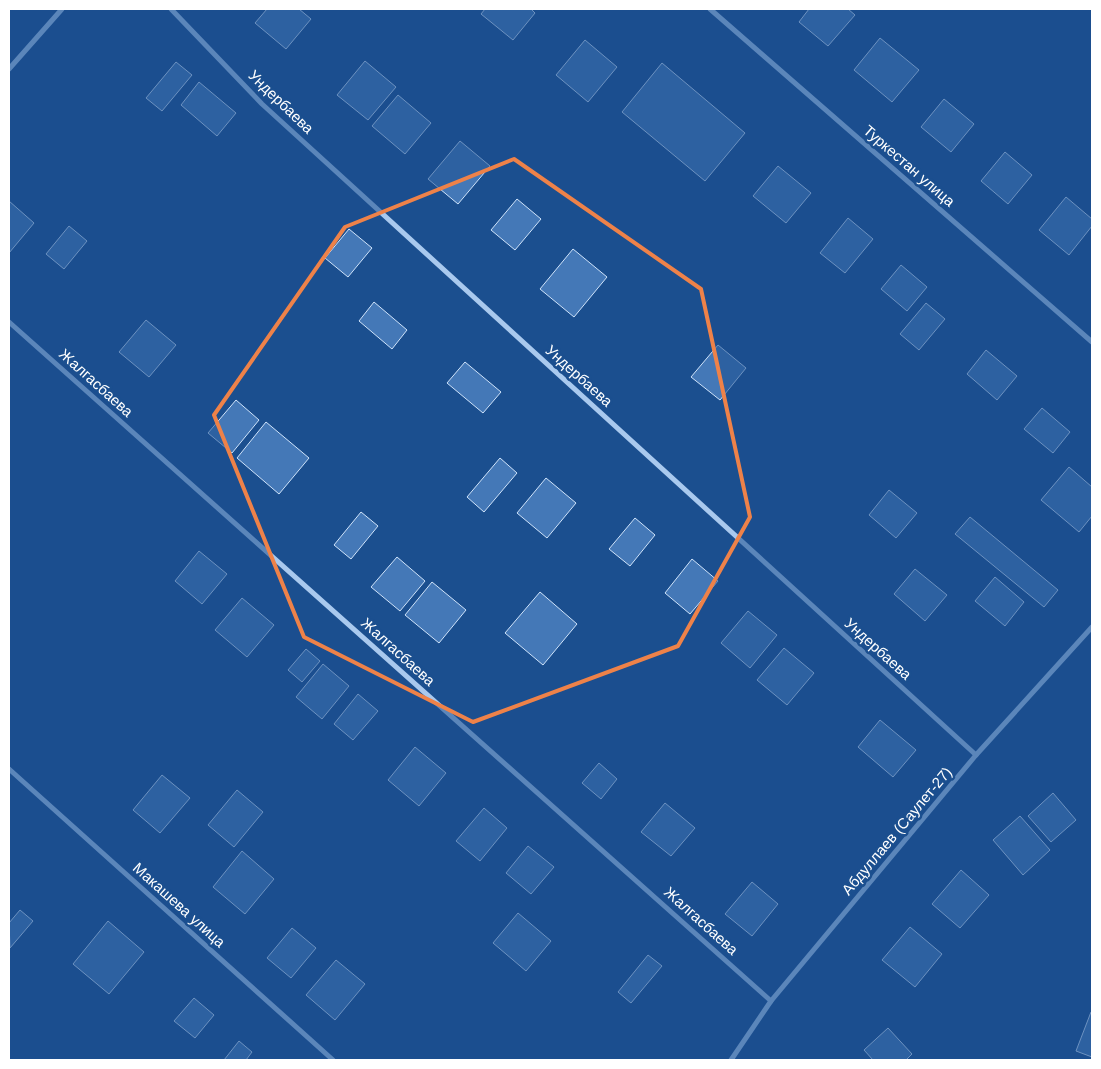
<svg xmlns="http://www.w3.org/2000/svg" width="1101" height="1069" viewBox="0 0 1101 1069" font-family="Arial,sans-serif">
	<style>
		.building { fill: #4478b7; stroke: #cfe3fa }
		.lines { fill: none; stroke-linecap: round; stroke-linejoin: round }
		.street { stroke: #a9c9ee; stroke-width: 5 }
		.marked { fill: none; stroke: #ee8249; stroke-width: 4; stroke-linejoin: round }
		.labels { text-anchor: middle; stroke-width: 5; stroke-linejoin: round; paint-order: stroke }
		.street-label { font-size: 15px; fill: #fff; stroke: #1b4f8f }
	</style>
	<rect width="100%" height="100%" fill="#1b4f8f"/>
	<!-- building -->
	<g class="building">
		<polygon points="267,9 299,9 311,19 286,49 255,23"/>
		<polygon points="485,9 531,9 535,13 513,40 481,14"/>
		<polygon points="809,9 848,9 855,15 828,46 799,22"/>
		<polygon points="880,38 919,70 892,102 854,70"/>
		<polygon points="585,40 617,67 588,102 556,75"/>
		<polygon points="365,61 396,87 368,120 337,95"/>
		<polygon points="176,62 192,75 162,111 146,98"/>
		<polygon points="662,63 745,133 705,181 622,112"/>
		<polygon points="199,82 236,113 217,136 181,105"/>
		<polygon points="398,95 431,123 405,154 372,126"/>
		<polygon points="944,99 974,124 951,152 921,127"/>
		<polygon points="460,141 490,166 458,204 428,179"/>
		<polygon points="1005,152 1032,175 1008,204 981,181"/>
		<polygon points="778,166 811,193 786,223 753,196"/>
		<polygon points="1066,197 1092,219 1092,226 1069,255 1039,230"/>
		<polygon points="517,199 541,219 515,250 491,230"/>
		<polygon points="9,201 34,223 9,253"/>
		<polygon points="848,218 873,239 845,273 820,253"/>
		<polygon points="69,226 87,241 64,269 46,254"/>
		<polygon points="349,229 372,248 348,277 325,258"/>
		<polygon points="573,249 607,277 574,317 540,289"/>
		<polygon points="901,265 927,287 907,311 881,289"/>
		<polygon points="374,302 407,330 392,349 359,321"/>
		<polygon points="926,303 945,319 919,350 900,334"/>
		<polygon points="146,320 176,345 149,377 119,352"/>
		<polygon points="718,345 746,368 720,400 691,377"/>
		<polygon points="986,350 1017,376 997,400 967,374"/>
		<polygon points="465,362 501,392 483,413 447,383"/>
		<polygon points="236,400 259,420 232,453 208,433"/>
		<polygon points="1042,408 1070,432 1053,453 1024,429"/>
		<polygon points="266,422 309,458 279,494 237,458"/>
		<polygon points="500,458 517,473 484,512 467,497"/>
		<polygon points="1069,467 1092,487 1092,516 1079,532 1041,500"/>
		<polygon points="546,478 576,503 547,538 517,513"/>
		<polygon points="889,490 917,513 896,538 869,515"/>
		<polygon points="361,512 378,526 351,559 334,545"/>
		<polygon points="970,517 1058,590 1044,607 955,534"/>
		<polygon points="635,518 655,535 630,566 609,549"/>
		<polygon points="199,551 227,574 202,604 175,581"/>
		<polygon points="397,557 425,581 400,611 371,587"/>
		<polygon points="692,559 718,581 690,614 665,593"/>
		<polygon points="915,569 947,595 925,621 894,594"/>
		<polygon points="995,577 1024,602 1005,626 975,601"/>
		<polygon points="432,582 466,610 439,643 405,615"/>
		<polygon points="540,592 577,624 543,665 505,633"/>
		<polygon points="242,598 274,625 247,657 215,630"/>
		<polygon points="748,611 777,635 750,668 721,643"/>
		<polygon points="784,648 814,673 787,705 757,680"/>
		<polygon points="306,649 320,661 302,682 288,670"/>
		<polygon points="323,664 349,686 322,719 296,697"/>
		<polygon points="358,694 378,711 353,740 334,724"/>
		<polygon points="880,720 916,750 893,777 858,747"/>
		<polygon points="415,747 446,773 419,806 388,780"/>
		<polygon points="599,763 617,779 601,799 582,783"/>
		<polygon points="162,775 190,798 160,833 133,810"/>
		<polygon points="237,790 263,812 234,847 208,825"/>
		<polygon points="1053,793 1076,820 1051,842 1028,816"/>
		<polygon points="665,803 695,828 671,856 641,832"/>
		<polygon points="484,808 507,828 480,861 456,841"/>
		<polygon points="1020,816 1050,850 1023,875 993,840"/>
		<polygon points="528,846 554,867 531,894 506,873"/>
		<polygon points="242,851 274,879 245,914 213,887"/>
		<polygon points="961,870 989,895 960,928 932,904"/>
		<polygon points="752,882 778,904 752,936 725,914"/>
		<polygon points="20,910 33,921 10,948 9,923"/>
		<polygon points="518,913 551,941 526,971 493,943"/>
		<polygon points="108,921 144,952 109,994 73,964"/>
		<polygon points="910,927 942,954 915,987 882,960"/>
		<polygon points="292,928 316,948 291,978 267,958"/>
		<polygon points="648,955 662,966 631,1003 618,992"/>
		<polygon points="336,960 365,984 335,1020 306,995"/>
		<polygon points="194,998 214,1015 195,1038 174,1021"/>
		<polygon points="1091,1012 1092,1013 1092,1057 1076,1051"/>
		<polygon points="888,1028 912,1054 906,1060 873,1060 864,1050"/>
		<polygon points="239,1041 252,1052 246,1060 224,1060"/>
	</g>
	<g class="lines">
		<!-- street -->
		<g class="street">
			<polyline points="171,9 262,104 976,755"/>
			<polyline points="710,9 1092,342"/>
			<polyline points="9,69 62,9"/>
			<polyline points="9,322 771,1001"/>
			<polyline points="9,769 333,1060"/>
			<polyline points="731,1060 771,1001 976,755 1092,627"/>
		</g>
	</g>
	<!-- marked area -->
	<path d="M0 0H1101V1069H0ZM514 159 701 289 750 517 678 646 473 722 304 637 214 415 345 227Z" fill="#1b4f8f" fill-opacity=".55" fill-rule="evenodd"/>
	<path class="marked" d="M514 159 701 289 750 517 678 646 473 722 304 637 214 415 345 227Z"/>
	<g class="labels">
		<!-- street labels -->
		<g class="street-label">
			<text transform="translate(281 102) rotate(44)" y="5">Ундербаева</text>
			<text transform="translate(909 166) rotate(41)" y="5">Туркестан улица</text>
			<text transform="translate(579 376) rotate(42)" y="5">Ундербаева</text>
			<text transform="translate(96 383) rotate(42)" y="5">Жалгасбаева</text>
			<text transform="translate(878 649) rotate(42)" y="5">Ундербаева</text>
			<text transform="translate(398 652) rotate(42)" y="5">Жалгасбаева</text>
			<text transform="translate(897 831) rotate(-50)" y="5">Абдуллаев (Саулет-27)</text>
			<text transform="translate(179 905) rotate(42)" y="5">Макашева улица</text>
			<text transform="translate(701 921) rotate(42)" y="5">Жалгасбаева</text>
		</g>
	</g>
	<!-- border -->
	<rect width="1101" height="1069" fill="none" stroke="#ffffff" stroke-width="20"/>
</svg>
